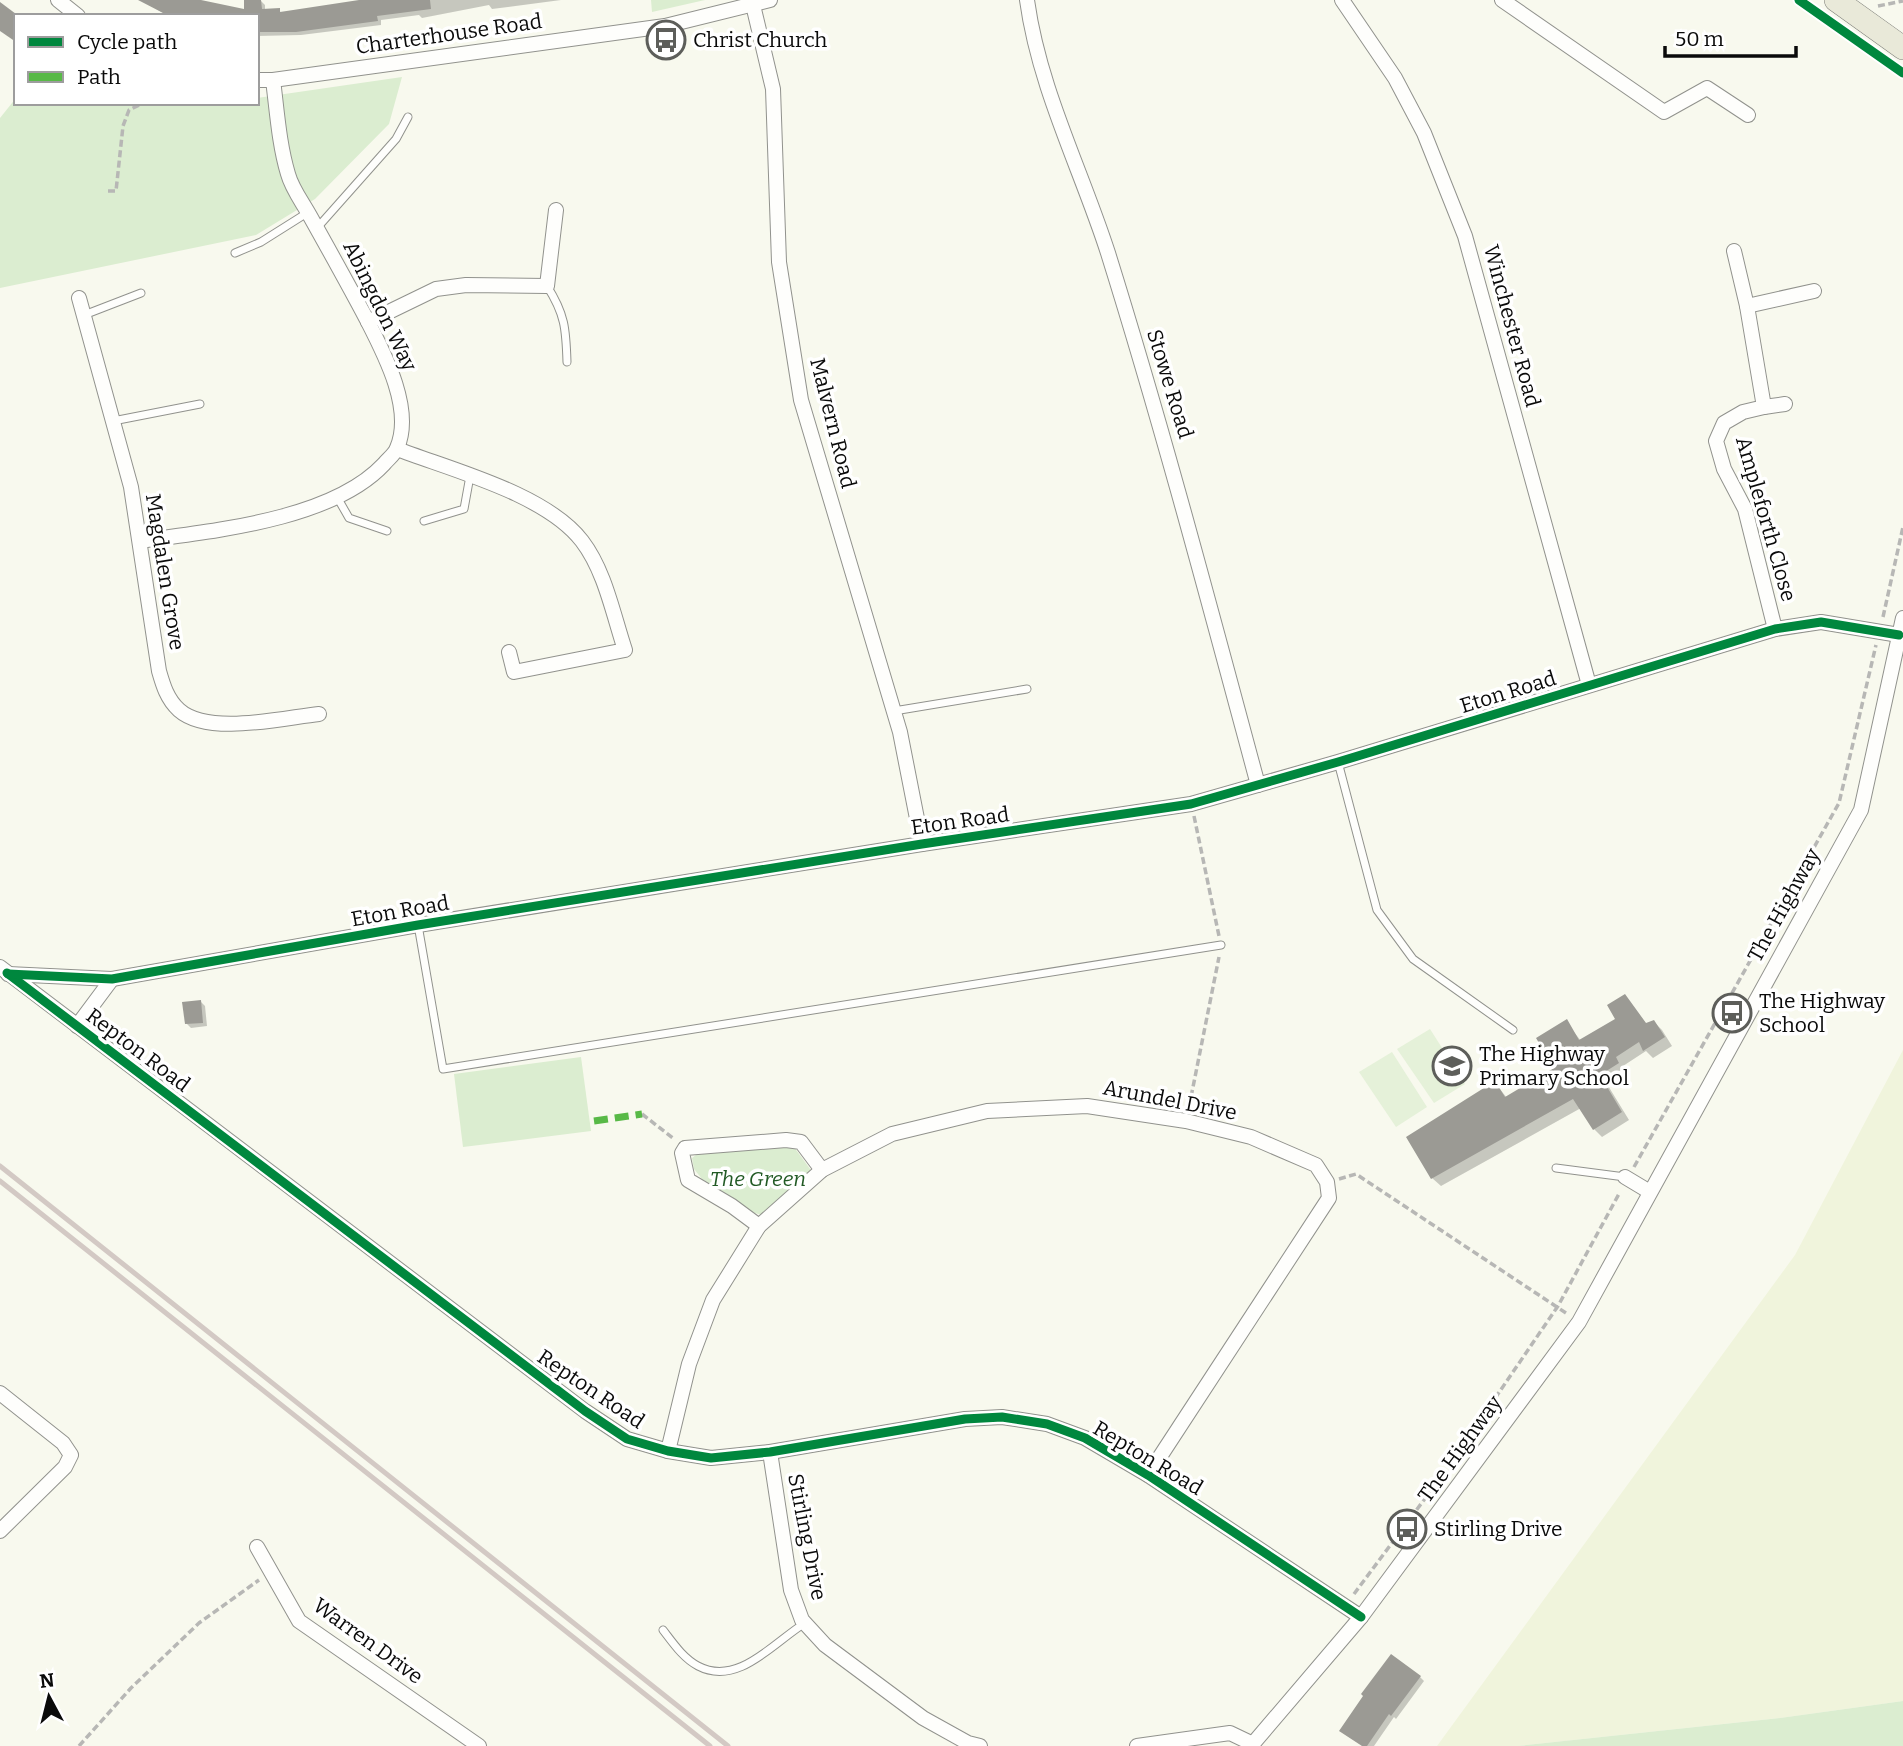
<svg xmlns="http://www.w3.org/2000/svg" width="1903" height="1746" viewBox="0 0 1903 1746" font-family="Bitter,serif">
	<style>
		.farmland { fill: #f0f4dc }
		.green { fill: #dbedd0 }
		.pitch { fill: #e5f1d9 }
		.shadow { fill: #0003 }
		.building { fill: #9b9a94 }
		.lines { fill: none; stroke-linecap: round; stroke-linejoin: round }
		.service-casing { stroke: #91928d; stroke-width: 9 }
		.minor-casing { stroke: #91928d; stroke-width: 16 }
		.primary-casing { stroke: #7e7f7a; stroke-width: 24 }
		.path { stroke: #b7b7b5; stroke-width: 3.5; stroke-dasharray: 7 3.5; stroke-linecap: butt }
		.service { stroke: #fefefc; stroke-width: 7 }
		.minor { stroke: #fefefc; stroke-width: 14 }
		.primary { stroke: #e9e9d9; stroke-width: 23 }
		.rail { stroke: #d3c9c4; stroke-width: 5 }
		.quiet { stroke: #58b947; stroke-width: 7; stroke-dasharray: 14 7; stroke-linecap: butt }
		.cycleway-casing { stroke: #fff; stroke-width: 13 }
		.cycleway { stroke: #00873e; stroke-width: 9 }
		.labels { text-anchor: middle; stroke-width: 7; stroke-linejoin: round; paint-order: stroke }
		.street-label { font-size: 21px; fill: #0a0a0a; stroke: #fff }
		.poi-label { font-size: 21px; fill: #0a0a0a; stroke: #fff; text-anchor: start }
		.park-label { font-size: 21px; font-style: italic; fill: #225a25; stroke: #fff }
	</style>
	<rect width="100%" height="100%" fill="#f8f9ee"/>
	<!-- farmland -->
	<polygon class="farmland" points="1903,1050 1903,1701 1780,1718 1518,1746 1437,1746 1795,1255"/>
	<!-- green -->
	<g class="green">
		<polygon points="651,0 705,0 652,12"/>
		<polygon points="402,77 389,124 315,199 256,235 0,288 0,118 16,98 16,103 257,103 257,98"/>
		<polygon points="581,1057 591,1131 463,1147 454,1074"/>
		<polygon points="794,1147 813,1173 762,1215 751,1212 732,1197 702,1179 694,1169 692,1158 700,1152"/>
		<polygon points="1903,1701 1903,1746 1518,1746 1780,1718"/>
	</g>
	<!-- pitch -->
	<g class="pitch">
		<polygon points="1430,1029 1465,1084 1434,1103 1397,1049"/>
		<polygon points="1392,1052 1427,1107 1396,1127 1359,1072"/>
	</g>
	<!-- shadow -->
	<g class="shadow">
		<polygon points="141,0 189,0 246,11 260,0 265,5 265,11 279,10 282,14 373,0 561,0 492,9 489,5 422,18 419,15 381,20 381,25 301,35 257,36 257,16 168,16"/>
		<polygon points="1625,996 1647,1025 1654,1022 1662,1030 1672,1046 1653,1058 1646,1051 1623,1066 1626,1071 1607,1084 1629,1120 1602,1137 1594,1129 1581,1108 1441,1186 1432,1178 1495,1083 1507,1098 1556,1068 1566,1022 1581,1041 1618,1020"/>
		<polygon points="201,1002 205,1006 207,1026 191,1028 186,1023"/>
		<polygon points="1420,1677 1424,1681 1396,1719 1394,1717 1374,1746 1362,1746 1365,1696"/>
	</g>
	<!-- building -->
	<g class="building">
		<polygon points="138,0 201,0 244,9 244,0 261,0 262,9 280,8 280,12 359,0 430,0 431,9 377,16 378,21 296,32 257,32 257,16 169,16"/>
		<polygon points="0,2 16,14 16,42 0,31"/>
		<polygon points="1625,994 1646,1023 1654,1020 1665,1037 1643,1051 1639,1042 1616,1057 1619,1063 1600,1075 1622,1112 1593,1130 1573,1099 1431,1179 1406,1137 1495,1081 1505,1097 1554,1068 1536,1038 1567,1019 1579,1040 1615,1019 1607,1005"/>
		<polygon points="201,1000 203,1023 185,1024 182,1002"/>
		<polygon points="1391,1654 1421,1676 1391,1716 1389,1714 1367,1746 1362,1746 1339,1731 1363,1696 1361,1694"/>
	</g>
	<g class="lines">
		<defs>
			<g id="service">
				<polyline points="317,228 396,139 408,117"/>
				<polyline points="235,253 261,242 307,213"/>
				<path d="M547 286C565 314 566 329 567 362"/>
				<polyline points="84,315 141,293"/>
				<polyline points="113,421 200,404"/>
				<polyline points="337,497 349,518 387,531"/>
				<polyline points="424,521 464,509 470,476"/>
				<polyline points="894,711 1027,689"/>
				<polyline points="1338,762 1377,910 1413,959 1513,1030"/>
				<polyline points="418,925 443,1069 1221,945"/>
				<polyline points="1556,1168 1625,1177"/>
				<path d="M663 1630C673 1643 683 1658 698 1666 738 1687 774 1642 805 1623"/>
			</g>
			<g id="minor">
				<polyline points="58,0 78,16"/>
				<path d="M1027 0C1039 88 1081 169 1108 253 1163 429 1210 607 1258 785"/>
				<polyline points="1342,0 1395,78 1424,133 1465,236 1589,685"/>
				<polyline points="1502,0 1664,112 1707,88 1748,115"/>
				<polyline points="753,5 773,89 779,262 801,400 900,732 922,844"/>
				<polyline points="257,80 273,80 665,26 770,0"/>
				<polyline points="1734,251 1747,306 1764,407 1743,412 1724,423 1716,441 1724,469 1745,509 1775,629"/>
				<path d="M79 298 131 487 159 671C163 685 167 699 179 710 208 736 282 718 319 714"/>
				<polyline points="1747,306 1814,291"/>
				<polyline points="368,322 436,289 466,285 547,286 556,210"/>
				<polyline points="1764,407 1785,404"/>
				<path d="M397 449C452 470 546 494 582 541 605 571 613 614 625 650L514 672 509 652"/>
				<path d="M140 541C212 531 332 520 384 464 388 459 395 454 397 448 414 409 384 353 366 318 348 284 329 250 310 216 303 203 292 189 288 174 279 144 277 111 273 80"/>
				<polyline points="0,967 585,1411 627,1439 668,1451 711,1458 770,1452 965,1419 1002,1417 1047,1424 1085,1438 1148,1475 1361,1617"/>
				<polyline points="8,974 112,979 418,925 922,844 1191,804 1338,762 1775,629 1821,622 1899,635"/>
				<polyline points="77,1026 112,979"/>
				<polyline points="1625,1177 1650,1192"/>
				<polyline points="759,1226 732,1206 688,1180 682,1153 685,1148 786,1140 801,1142 822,1170"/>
				<polyline points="0,1393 63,1443 71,1455 65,1467 0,1531"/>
				<polyline points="668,1451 689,1364 713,1300 759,1226 822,1170 892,1134 987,1111 1087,1106 1186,1121 1251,1137 1316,1165 1327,1182 1329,1198 1148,1475"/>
				<polyline points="770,1452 791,1590 802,1620 825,1645 923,1718 968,1743 980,1746"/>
				<polyline points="257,1547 299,1621 479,1746"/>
				<polyline points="1137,1746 1230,1733 1253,1744"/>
				<polyline points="1251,1746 1361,1617 1579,1322 1861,810 1903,618"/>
			</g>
			<polyline id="primary" points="1836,0 1903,48"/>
		</defs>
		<!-- service casing -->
		<use href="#service" class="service-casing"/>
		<!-- minor casing -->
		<use href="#minor" class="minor-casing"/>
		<!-- primary casing -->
		<use href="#primary" class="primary-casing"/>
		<!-- path -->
		<g class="path">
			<polyline points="1878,6 1903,1"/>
			<polyline points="108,191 116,191 123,126 129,110 143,103"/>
			<polyline points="1883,617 1903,527"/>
			<polyline points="1194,816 1219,936"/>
			<polyline points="1189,1107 1219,957"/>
			<polyline points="642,1114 674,1139"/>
			<polyline points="1634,1167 1839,803 1876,645"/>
			<polyline points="1339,1179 1356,1174 1566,1313"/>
			<polyline points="1354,1594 1444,1473 1558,1306 1620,1192"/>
			<polyline points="79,1746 131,1688 199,1623 259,1580"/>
		</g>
		<!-- service -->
		<use href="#service" class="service"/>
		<!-- minor -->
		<use href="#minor" class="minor"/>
		<!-- primary -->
		<use href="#primary" class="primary"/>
		<!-- rail -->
		<g class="rail">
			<polyline points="0,1166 728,1746"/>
			<polyline points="0,1181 710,1746"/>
		</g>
		<!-- quiet -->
		<polyline class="quiet" points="594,1121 642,1114"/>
		<defs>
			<g id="cycleway">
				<polyline points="1799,0 1903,73"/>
				<polyline points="7,973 585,1411 627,1439 668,1451 711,1458 770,1452 965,1419 1002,1417 1047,1424 1085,1438 1148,1475 1361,1617"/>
				<polyline points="8,974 112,979 418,925 922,844 1191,804 1338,762 1775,629 1821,622 1899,635"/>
			</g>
		</defs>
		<!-- cycleway casing -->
		<use href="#cycleway" class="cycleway-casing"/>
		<!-- cycleway -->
		<use href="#cycleway" class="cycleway"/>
	</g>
	<!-- icons -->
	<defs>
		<symbol id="bus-ring" viewBox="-11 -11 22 22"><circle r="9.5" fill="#fff" stroke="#5d5e5a" stroke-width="1.5"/><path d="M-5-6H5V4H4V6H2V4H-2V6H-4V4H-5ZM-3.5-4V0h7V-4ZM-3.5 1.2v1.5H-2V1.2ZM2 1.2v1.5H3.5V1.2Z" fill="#5d5e5a"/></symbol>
		<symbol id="school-ring" viewBox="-11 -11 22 22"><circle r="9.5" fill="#fff" stroke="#5d5e5a" stroke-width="1.5"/><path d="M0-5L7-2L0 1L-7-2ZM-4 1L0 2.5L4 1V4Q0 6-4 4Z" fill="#5d5e5a"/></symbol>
	</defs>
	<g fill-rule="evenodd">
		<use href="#bus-ring" x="644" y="18" width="44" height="44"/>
		<use href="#bus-ring" x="1710" y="991" width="44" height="44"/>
		<use href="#school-ring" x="1430" y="1044" width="44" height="44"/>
		<use href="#bus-ring" x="1385" y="1507" width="44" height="44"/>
	</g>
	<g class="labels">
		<!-- street labels -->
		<g class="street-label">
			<text transform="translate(449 34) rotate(-8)" y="7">Charterhouse Road</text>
			<text transform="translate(380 306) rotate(64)" y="7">Abingdon Way</text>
			<text transform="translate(1512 326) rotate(75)" y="7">Winchester Road</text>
			<text transform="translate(1170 384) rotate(73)" y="7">Stowe Road</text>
			<text transform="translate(833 423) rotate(76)" y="7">Malvern Road</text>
			<text transform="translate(1766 519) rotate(74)" y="7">Ampleforth Close</text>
			<text transform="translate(165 572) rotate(81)" y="7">Magdalen Grove</text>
			<text transform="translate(1508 692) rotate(-17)" y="7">Eton Road</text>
			<text transform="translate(960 821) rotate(-8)" y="7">Eton Road</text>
			<text transform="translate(1784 905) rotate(-61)" y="7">The Highway</text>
			<text transform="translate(400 911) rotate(-10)" y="7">Eton Road</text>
			<text transform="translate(138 1050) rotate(37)" y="7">Repton Road</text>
			<text transform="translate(1170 1100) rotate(11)" y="7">Arundel Drive</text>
			<text transform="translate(591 1389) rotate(34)" y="7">Repton Road</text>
			<text transform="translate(1460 1449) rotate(-54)" y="7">The Highway</text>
			<text transform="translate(1148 1458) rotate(31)" y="7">Repton Road</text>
			<text transform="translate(807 1537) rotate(79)" y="7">Stirling Drive</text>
			<text transform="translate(368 1641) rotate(36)" y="7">Warren Drive</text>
		</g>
		<!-- poi labels -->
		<g class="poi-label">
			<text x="693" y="47">Christ Church</text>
			<text x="1759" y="1008">The Highway<tspan x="1759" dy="24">School</tspan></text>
			<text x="1479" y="1061">The Highway<tspan x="1479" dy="24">Primary School</tspan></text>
			<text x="1434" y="1536">Stirling Drive</text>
		</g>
		<!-- park labels -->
		<g class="park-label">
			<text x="758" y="1186">The Green</text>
		</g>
	</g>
	<!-- legend -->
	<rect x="14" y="14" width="245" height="91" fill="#ffffff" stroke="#9d9d9d" stroke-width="2"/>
	<rect x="28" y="37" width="35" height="10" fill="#00873e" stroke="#9d9d9d" stroke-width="2"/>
	<text x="77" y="49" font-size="21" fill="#0a0a0a">Cycle path</text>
	<rect x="28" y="72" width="35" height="10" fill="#58b947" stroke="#9d9d9d" stroke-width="2"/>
	<text x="77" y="84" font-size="21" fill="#0a0a0a">Path</text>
	<!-- north arrow -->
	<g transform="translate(49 1697) rotate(353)" stroke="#ffffff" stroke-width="5" paint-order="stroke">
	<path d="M0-5L12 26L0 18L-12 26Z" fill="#0a0a0a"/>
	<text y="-10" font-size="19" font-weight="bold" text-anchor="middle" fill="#0a0a0a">N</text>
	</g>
	<!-- scale -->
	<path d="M1665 46v10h131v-10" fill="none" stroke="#0a0a0a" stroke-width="3.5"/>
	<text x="1675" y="46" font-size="21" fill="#0a0a0a" stroke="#ffffff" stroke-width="5" paint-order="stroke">50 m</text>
</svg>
